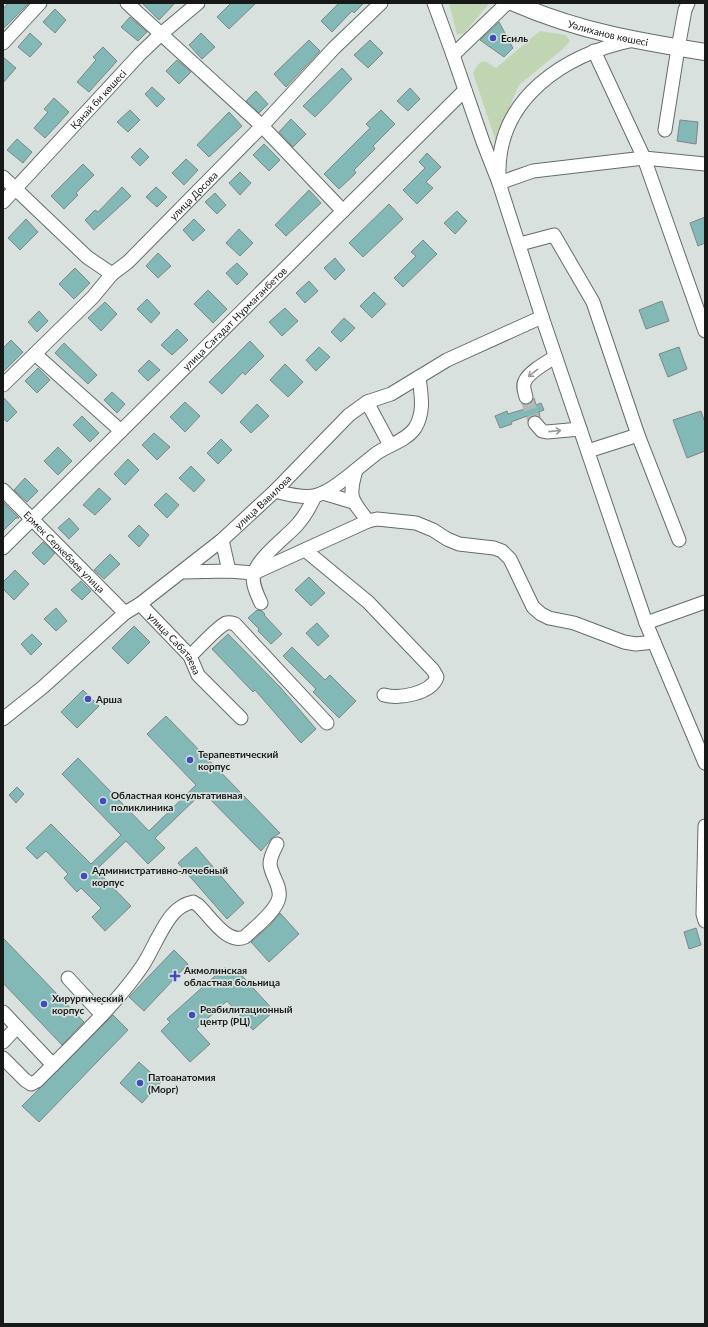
<svg xmlns="http://www.w3.org/2000/svg" width="708" height="1327" viewBox="0 0 708 1327" font-family="Lato,sans-serif">
	<style>
		.green { fill: #c1d5b3 }
		.building { fill: #82b8b6; stroke: #7f8787 }
		.lines { fill: none; stroke-linecap: round; stroke-linejoin: round }
		.minor-tunnel { stroke: #b2b9b6; stroke-width: 13; stroke-dasharray: 13 6; stroke-linecap: butt }
		.minor-casing { stroke: #656c6a; stroke-width: 15 }
		.major-casing { stroke: #656c6a; stroke-width: 18 }
		.minor { stroke: #fff; stroke-width: 13 }
		.major { stroke: #fff; stroke-width: 16 }
		.oneway { stroke: #969897 }
		.poi-dot { fill: #424abf; stroke: #d9e1de; stroke-width: 1.5 }
		.labels { text-anchor: middle; stroke-width: 3.5; stroke-linejoin: round; paint-order: stroke }
		.street-label { font-size: 10px; fill: #161918; stroke: #d9e1de }
		.poi-label { font-size: 10px; font-weight: bold; fill: #161918; stroke: #d9e1de; text-anchor: start }
	</style>
	<rect width="100%" height="100%" fill="#d9e1de"/>
	<!-- green -->
	<g class="green">
		<polygon points="449,3 488,3 488,5 464,33 457,35"/>
		<path d="M540 31 566 35 570 41 563 49 519 85 513 98 498 141 496 142 473 73C481 57 484 60 496 68Z"/>
	</g>
	<!-- building -->
	<g class="building">
		<polygon points="8,3 29,3 3,29 3,9"/>
		<polygon points="142,3 175,3 159,20"/>
		<polygon points="231,3 256,3 229,29 217,17"/>
		<polygon points="339,3 364,3 354,13 352,11 332,32 321,21"/>
		<polygon points="55,9 66,20 55,33 43,22"/>
		<polygon points="130,17 147,32 138,41 121,27"/>
		<polygon points="499,22 513,48 504,57 480,40"/>
		<polygon points="30,33 42,44 30,57 18,47"/>
		<polygon points="201,33 215,47 202,59 189,45"/>
		<polygon points="309,40 320,51 286,87 274,74"/>
		<polygon points="370,40 383,53 368,68 354,55"/>
		<polygon points="103,47 117,61 89,92 77,82 96,60 93,57"/>
		<polygon points="3,57 16,68 3,83"/>
		<polygon points="177,60 191,72 179,84 166,71"/>
		<polygon points="342,68 352,79 315,117 303,106"/>
		<polygon points="152,87 165,99 157,107 145,94"/>
		<polygon points="410,88 420,99 408,111 397,101"/>
		<polygon points="256,91 268,104 259,113 246,101"/>
		<polygon points="54,98 69,112 45,138 34,128 48,112 44,109"/>
		<polygon points="130,110 140,120 128,132 117,122"/>
		<polygon points="381,110 395,124 373,146 375,149 354,170 356,173 339,189 324,174 370,128 366,124"/>
		<polygon points="229,112 242,126 209,157 197,145"/>
		<polygon points="291,119 306,134 293,147 279,132"/>
		<polygon points="680,120 698,122 696,144 677,141"/>
		<polygon points="17,139 32,152 23,163 7,150"/>
		<polygon points="264,144 280,160 269,171 253,155"/>
		<polygon points="140,148 149,157 140,166 131,157"/>
		<polygon points="427,153 441,167 426,182 433,188 417,204 403,190 425,168 419,162"/>
		<polygon points="186,159 198,170 184,185 172,173"/>
		<polygon points="83,164 94,175 76,193 78,195 64,209 51,196"/>
		<polygon points="240,172 251,183 240,195 229,183"/>
		<polygon points="122,187 131,196 94,230 85,220 95,210 98,212"/>
		<polygon points="156,187 167,197 157,207 146,197"/>
		<polygon points="309,190 321,203 286,236 275,225"/>
		<polygon points="215,193 226,205 217,214 205,202"/>
		<polygon points="389,204 403,219 363,257 349,243"/>
		<polygon points="457,211 467,221 455,234 444,223"/>
		<polygon points="705,217 705,243 698,246 690,223"/>
		<polygon points="26,219 38,232 20,250 8,238"/>
		<polygon points="194,219 205,230 193,241 183,230"/>
		<polygon points="239,229 253,243 240,256 226,243"/>
		<polygon points="423,240 437,254 403,287 394,278 416,256 411,252"/>
		<polygon points="158,253 171,266 158,278 146,266"/>
		<polygon points="335,258 345,270 335,280 324,268"/>
		<polygon points="237,263 248,274 237,285 226,273"/>
		<polygon points="75,268 90,283 74,299 59,284"/>
		<polygon points="309,281 318,291 305,303 296,293"/>
		<polygon points="208,290 227,309 213,323 194,304"/>
		<polygon points="374,292 386,304 372,318 360,306"/>
		<polygon points="147,299 160,313 151,323 137,309"/>
		<polygon points="662,301 669,321 646,329 639,310"/>
		<polygon points="105,302 117,314 101,331 88,318"/>
		<polygon points="285,308 298,321 282,336 269,322"/>
		<polygon points="39,311 48,321 37,332 28,322"/>
		<polygon points="344,318 355,328 341,342 331,332"/>
		<polygon points="177,329 188,340 172,355 161,345"/>
		<polygon points="11,340 23,352 3,372 3,348"/>
		<polygon points="250,341 264,356 245,375 243,372 222,394 209,382"/>
		<polygon points="64,343 97,375 88,384 55,353"/>
		<polygon points="319,347 330,357 316,371 306,360"/>
		<polygon points="679,347 687,369 668,377 659,354"/>
		<polygon points="149,360 160,370 148,381 138,371"/>
		<polygon points="285,364 303,382 288,397 270,380"/>
		<polygon points="38,368 50,380 37,393 25,381"/>
		<polygon points="112,392 125,404 117,413 104,400"/>
		<polygon points="3,397 17,412 7,422 3,418"/>
		<polygon points="534,398 536,405 541,403 544,410 539,412 540,417 534,415 528,419 527,416 511,422 512,424 500,428 495,416 507,411 508,414 525,409 523,405 527,405 531,403"/>
		<polygon points="185,402 200,416 185,432 170,417"/>
		<polygon points="257,404 269,416 251,433 240,422"/>
		<polygon points="701,411 705,423 705,451 687,458 673,420"/>
		<polygon points="82,416 99,433 90,442 73,425"/>
		<polygon points="154,433 170,447 157,460 142,445"/>
		<polygon points="221,439 232,450 218,464 207,453"/>
		<polygon points="58,447 72,461 58,475 44,461"/>
		<polygon points="128,459 139,470 125,485 114,474"/>
		<polygon points="191,466 205,480 194,492 179,478"/>
		<polygon points="25,478 38,491 27,502 14,490"/>
		<polygon points="99,488 111,499 95,515 83,505"/>
		<polygon points="166,493 179,505 167,518 154,505"/>
		<polygon points="3,502 19,518 16,518 3,531"/>
		<polygon points="69,518 79,529 69,539 58,528"/>
		<polygon points="139,525 149,535 139,547 128,536"/>
		<polygon points="43,542 55,553 44,565 32,553"/>
		<polygon points="110,554 120,564 104,579 94,570"/>
		<polygon points="15,570 29,584 14,600 3,589 3,582"/>
		<polygon points="309,577 325,593 311,606 295,590"/>
		<polygon points="81,581 91,591 82,600 71,590"/>
		<polygon points="56,608 67,621 56,631 44,619"/>
		<polygon points="257,610 262,611 265,614 264,615 282,634 271,644 258,631 259,629 248,618"/>
		<polygon points="317,623 329,636 318,646 306,633"/>
		<polygon points="134,626 150,642 128,664 112,648"/>
		<polygon points="32,634 42,644 31,655 21,644"/>
		<polygon points="228,634 279,686 316,729 301,743 255,690 253,692 212,649"/>
		<polygon points="292,647 325,680 330,675 356,701 339,718 313,692 316,689 283,656"/>
		<polygon points="83,690 99,706 77,728 61,712"/>
		<polygon points="166,716 280,833 272,838 261,851 203,792 155,838 165,848 148,864 126,841 96,870 131,906 105,931 92,917 101,908 81,888 77,892 64,878 68,874 46,851 37,859 26,848 51,824 91,864 121,835 62,774 78,758 149,831 196,785 147,734"/>
		<polygon points="17,787 24,794 16,803 9,795"/>
		<polygon points="196,847 244,903 227,919 178,863"/>
		<polygon points="280,913 299,934 269,962 251,942 270,925"/>
		<polygon points="696,928 701,945 689,949 684,932"/>
		<polygon points="3,938 84,1022 62,1045 3,983"/>
		<polygon points="174,950 188,964 144,1011 129,997"/>
		<polygon points="225,967 231,974 236,969 274,1011 253,1030 227,1001 196,1029 210,1044 190,1062 161,1031 170,1022 167,1019"/>
		<polygon points="113,1015 128,1030 39,1122 22,1106"/>
		<polygon points="139,1062 161,1082 142,1103 120,1083"/>
	</g>
	<g class="lines">
		<!-- minor-tunnel -->
		<polyline class="minor-tunnel" points="526,397 535,423"/>
		<defs>
			<g id="minor">
				<polyline points="127,3 262,126 343,211"/>
				<polyline points="434,3 453,55 483,142 499,183 542,317 646,623 705,763"/>
				<polyline points="3,43 40,3"/>
				<polyline points="594,51 644,158 705,331"/>
				<polyline points="453,55 507,3"/>
				<polyline points="665,130 678,48 685,10 688,3"/>
				<path d="M499 175C497 98 565 54 634 40"/>
				<polyline points="3,177 87,257 112,274"/>
				<polyline points="499,183 533,171 644,158 705,164"/>
				<path id="s1" d="M3 202 140 54 161 34 198 3"/>
				<polyline points="520,244 554,235 593,302 638,435 679,540"/>
				<polyline points="35,354 121,431"/>
				<path id="s2" d="M3 385 93 297 112 274 128 262 262 126 334 48 381 3"/>
				<path d="M526 397C525 392 522 386 525 381 529 372 547 362 555 357"/>
				<polyline points="367,402 390,445"/>
				<polyline points="535,423 542,431 547,432 580,429"/>
				<polyline points="588,451 638,435"/>
				<path d="M356 470C348 498 351 499 368 521"/>
				<path id="s3" d="M3 490 125 613"/>
				<path d="M275 491C287 494 301 498 314 496 332 493 362 464 377 453 389 445 407 440 415 428 425 412 421 394 419 377"/>
				<polyline points="323,493 353,502"/>
				<polyline points="222,540 229,571"/>
				<path id="s4" d="M3 548 465 90"/>
				<path d="M305 550 368 602 433 670 437 677C431 694 399 699 384 695"/>
				<polyline points="182,572 229,571 254,573 368,521 377,519 416,523 433,530 447,539 459,544 494,548 502,551 510,559 533,607 541,614 549,618 574,623 624,642 636,644 654,642"/>
				<path d="M261 603C257 594 251 583 254 573 259 557 286 537 297 525 305 516 310 507 315 496"/>
				<path id="s5" d="M140 604 190 656 198 675 241 718"/>
				<polyline points="646,623 705,602"/>
				<path d="M190 656C199 648 216 628 226 623 230 622 232 623 235 624L327 723"/>
				<path id="s6" d="M3 719 43 687 125 613 140 604 222 540 275 491 349 415 367 402 391 394 447 360 542 317"/>
				<polyline points="705,826 703,914 705,921"/>
				<polyline points="68,978 102,1015"/>
				<path d="M3 1012 53 1065C84 1033 118 1002 143 965 148 957 152 949 156 941 165 925 173 906 193 902L198 905C210 916 227 945 245 937 254 928 277 911 279 897 281 886 271 875 270 864 270 857 274 850 277 844"/>
				<polyline points="3,1042 17,1027"/>
				<polyline points="3,1058 25,1080 31,1084 37,1081 53,1065"/>
			</g>
			<g id="major">
				<path id="s7" d="M514 3C578 31 637 41 705 52"/>
			</g>
		</defs>
		<!-- minor casing -->
		<use href="#minor" class="minor-casing"/>
		<!-- major casing -->
		<use href="#major" class="major-casing"/>
		<!-- minor -->
		<use href="#minor" class="minor"/>
		<!-- major -->
		<use href="#major" class="major"/>
	</g>
	<!-- one-way arrows -->
	<defs><path id="oneway-shaft" d="M-6 0H5M1.5-3L5.5 0L1.5 3" fill="none" stroke-width="1.6" stroke-linecap="round" stroke-linejoin="round"/></defs>
	<g class="oneway">
		<use href="#oneway-shaft" transform="translate(533 373) rotate(141)"/>
		<use href="#oneway-shaft" transform="translate(555 431) rotate(-6)"/>
	</g>
	<!-- markers -->
	<g class="poi-dot">
		<circle cx="493" cy="38" r="4"/>
		<circle cx="88" cy="699" r="4"/>
		<circle cx="190" cy="760" r="4"/>
		<circle cx="103" cy="801" r="4"/>
		<circle cx="84" cy="876" r="4"/>
		<path d="M173 970h4v4h4v4h-4v4h-4v-4h-4v-4h4z"/>
		<circle cx="44" cy="1004" r="4"/>
		<circle cx="192" cy="1015" r="4"/>
		<circle cx="140" cy="1083" r="4"/>
	</g>
	<g class="labels">
		<!-- street labels -->
		<g class="street-label">
			<text dy="4" stroke="none"><textPath href="#s7" startOffset="99">Уәлиханов көшесі</textPath></text>
			<text dy="4" stroke="none"><textPath href="#s1" startOffset="140">Қанай би көшесі</textPath></text>
			<text dy="4" stroke="none"><textPath href="#s2" startOffset="269">улица Досова</textPath></text>
			<text dy="4" stroke="none"><textPath href="#s4" startOffset="326">улица Сағадат Нұрмағанбетов</textPath></text>
			<text dy="4" stroke="none"><textPath href="#s6" startOffset="339">улица Вавилова</textPath></text>
			<text dy="4" stroke="none"><textPath href="#s3" startOffset="87">Ермек Серкебаев улица</textPath></text>
			<text dy="4" stroke="none"><textPath href="#s5" startOffset="53">улица Сабатаева</textPath></text>
		</g>
		<!-- poi labels -->
		<g class="poi-label">
			<text x="501" y="42">Есиль</text>
			<text x="96" y="703">Арша</text>
			<text x="198" y="758">Терапевтический<tspan x="198" dy="12">корпус</tspan></text>
			<text x="111" y="799">Областная консультативная<tspan x="111" dy="12">поликлиника</tspan></text>
			<text x="92" y="874">Административно-лечебный<tspan x="92" dy="12">корпус</tspan></text>
			<text x="184" y="974">Акмолинская<tspan x="184" dy="12">областная больница</tspan></text>
			<text x="52" y="1002">Хирургический<tspan x="52" dy="12">корпус</tspan></text>
			<text x="200" y="1013">Реабилитационный<tspan x="200" dy="12">центр (РЦ)</tspan></text>
			<text x="148" y="1081">Патоанатомия<tspan x="148" dy="12">(Морг)</tspan></text>
		</g>
	</g>
	<!-- border -->
	<rect width="708" height="1327" fill="none" stroke="#161918" stroke-width="8"/>
</svg>
